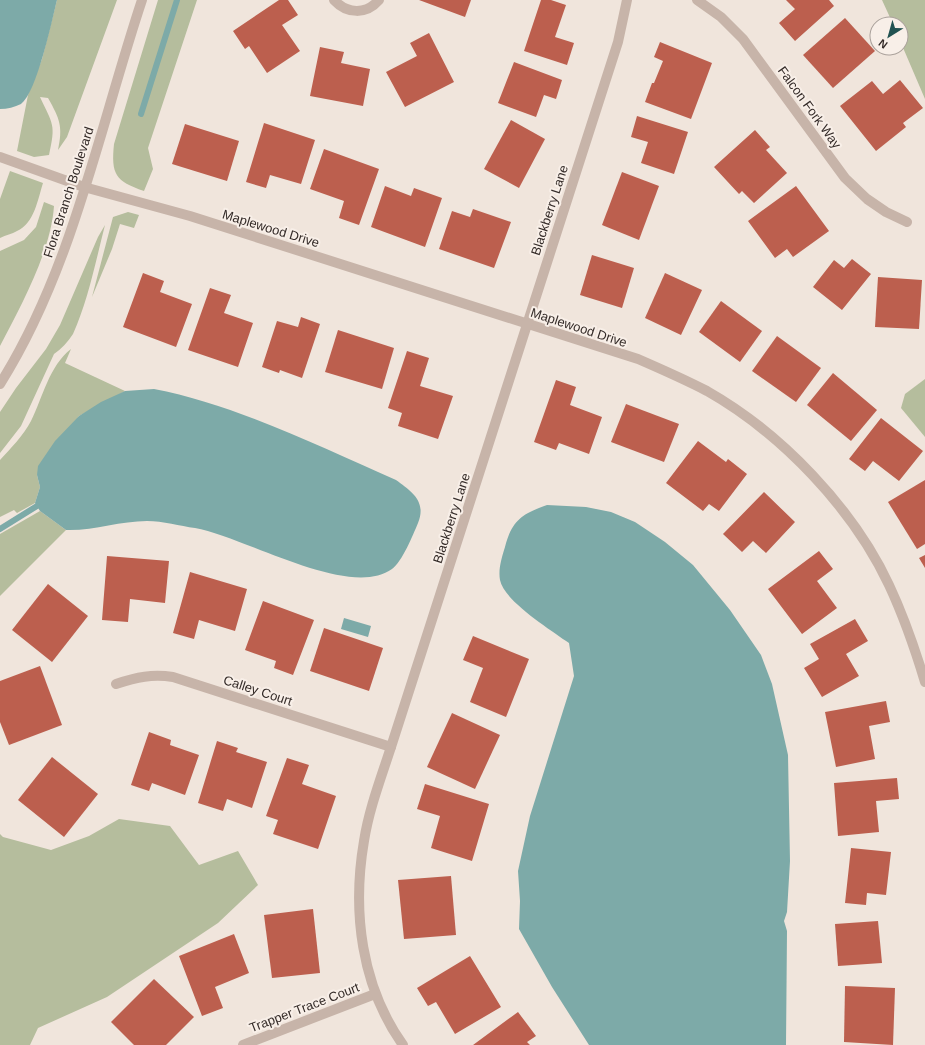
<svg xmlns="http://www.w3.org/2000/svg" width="925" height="1045" viewBox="0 0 925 1045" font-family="Helvetica,sans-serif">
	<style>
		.green { fill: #b5bd9d }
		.water { fill: #7daaa8 }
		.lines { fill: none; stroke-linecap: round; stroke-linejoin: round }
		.stream { stroke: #7daaa8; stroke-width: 6 }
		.building { fill: #bc5f4e }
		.minor { stroke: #c7b4a9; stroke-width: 10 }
		.labels { text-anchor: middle; stroke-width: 4; stroke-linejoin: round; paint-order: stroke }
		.street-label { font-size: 13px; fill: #342b28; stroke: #f8efe8 }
	</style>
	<rect width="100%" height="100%" fill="#f0e5dc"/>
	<!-- green -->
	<g class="green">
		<path d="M57 0H117L67 137 58 150C63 127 60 119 48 98L40 97C53 125 56 124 49 155L34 157 17 151 28 95 42 59Z"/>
		<path d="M158 0H197L148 148 153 169 144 191C115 181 111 174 114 144Z"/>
		<polygon points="882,0 925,0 925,99 901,43 901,24 893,24"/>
		<path d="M10 171 43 183C38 199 34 224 17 231 12 234 6 235 0 238V199Z"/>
		<path d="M44 202 54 206C51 251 21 306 0 346V251L24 240 36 227Z"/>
		<polygon points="128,212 139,215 134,228 120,224 112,249 92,297 113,217"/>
		<path d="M105 225C96 260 88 301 73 334 68 342 61 349 54 354L21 426 0 453V412L16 388 46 349 60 325 98 237Z"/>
		<path d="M71 349 65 363 125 391 79 416 37 475 40 487 35 503 17 513 14 510 0 517V460C11 448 23 436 31 421 43 397 49 366 71 349Z"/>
		<polygon points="925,379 925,437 901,408 905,394"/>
		<polygon points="40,511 66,530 0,596 0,534"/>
		<polygon points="119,819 170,826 199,865 238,851 258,885 218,923 107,997 38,1028 30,1045 0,1045 0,834 3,837 51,850 89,836"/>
	</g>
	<!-- water -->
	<g class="water">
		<path d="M0 0H57C52 20 37 93 21 104 15 107 7 109 0 109Z"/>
		<path d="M154 389C234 404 321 447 396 480 411 491 427 501 418 523 413 535 402 562 392 569 349 600 243 536 195 528 180 526 163 521 147 521 120 521 93 531 66 530L40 511 35 503 40 487 37 475 38 466 55 441 79 416 101 402 125 391Z"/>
		<path d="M547 505 586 507 611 512 635 522 665 542 693 565 730 610 761 655 772 684 788 755 790 861 787 912 784 921 787 931 786 1045H589L552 987 519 929 520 901 518 871 530 816 574 676 569 643C551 630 504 601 500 580 498 569 502 557 505 547 512 520 522 514 547 505Z"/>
		<polygon points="344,618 371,626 368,637 341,629"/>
	</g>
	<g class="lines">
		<!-- stream -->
		<g class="stream">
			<polyline points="141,114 177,0"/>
			<polyline points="0,529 37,506"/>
		</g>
	</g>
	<!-- building -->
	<g class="building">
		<polygon points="279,0 288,0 298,15 282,25 300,51 267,73 249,46 245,49 233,31"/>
		<polygon points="419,0 471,0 465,17"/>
		<polygon points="541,0 551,0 566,5 555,37 574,43 567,65 524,51"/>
		<polygon points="786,0 829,0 834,6 795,41 779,23 795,9"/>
		<polygon points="845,18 875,51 833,88 803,55"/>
		<polygon points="429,33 454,82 405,107 386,72 417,56 410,43"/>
		<polygon points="660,42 712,63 691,119 645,102 652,83 654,83 663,61 654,57"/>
		<polygon points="320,47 344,52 341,63 370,69 363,106 310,96"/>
		<polygon points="514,62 562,80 556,99 544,95 536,117 498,103"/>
		<polygon points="900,80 923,108 903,123 906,127 876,151 840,106 872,81 883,94"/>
		<polygon points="637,116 688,132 674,174 641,163 648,142 631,137"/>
		<polygon points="511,120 545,139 519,188 484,169"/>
		<polygon points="264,123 315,140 301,184 270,175 266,188 246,182"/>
		<polygon points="185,124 239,141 227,181 172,164"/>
		<polygon points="755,130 770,147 766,150 787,173 754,203 742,191 739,194 714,167"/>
		<polygon points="324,149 379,169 359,225 339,218 344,201 310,189"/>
		<polygon points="622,172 659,186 639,240 602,225"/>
		<polygon points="385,186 411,196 414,188 442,198 425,247 371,227"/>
		<polygon points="796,186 829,231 793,257 787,249 775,258 748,221"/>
		<polygon points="473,209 511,222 494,268 439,249 452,211 470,217"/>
		<polygon points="592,255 634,268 622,308 580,295"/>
		<polygon points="852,259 871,274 842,310 813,287 834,260 844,268"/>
		<polygon points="143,273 164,281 160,292 192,304 176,347 123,327"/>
		<polygon points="665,273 702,290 681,335 645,318"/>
		<polygon points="878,277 922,280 919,329 875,327"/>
		<polygon points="210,288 231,295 224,313 253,323 238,367 188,350"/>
		<polygon points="721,301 762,331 740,362 699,332"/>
		<polygon points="301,317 320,324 302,378 280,370 279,373 262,367 277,321 298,327"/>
		<polygon points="338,330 394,348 382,389 325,372"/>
		<polygon points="777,336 821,368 796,402 752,371"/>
		<polygon points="407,351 429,358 420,386 453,396 438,439 398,426 402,413 388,408"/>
		<polygon points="833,373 877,410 851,441 807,405"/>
		<polygon points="556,380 576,387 570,405 602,417 589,454 559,443 556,450 534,442"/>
		<polygon points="626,404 679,424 664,462 611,442"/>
		<polygon points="881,418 923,451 899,481 873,461 865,471 849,459"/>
		<polygon points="698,441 726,462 728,459 747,474 719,511 709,504 703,511 666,483"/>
		<polygon points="925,480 925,544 917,549 888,502"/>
		<polygon points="764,492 795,522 766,553 753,541 742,552 723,534"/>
		<polygon points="819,551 833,569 817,581 837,608 802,634 768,589"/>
		<polygon points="925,555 925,568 919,558"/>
		<polygon points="107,556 169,561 165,603 130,599 128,622 102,620"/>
		<polygon points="190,572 247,589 235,631 199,620 194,639 173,633"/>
		<polygon points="48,584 88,616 52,662 12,630"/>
		<polygon points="263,601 314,620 293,675 274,668 276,661 245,650"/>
		<polygon points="855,619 868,641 846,654 859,676 822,697 804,668 819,659 810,644"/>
		<polygon points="324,628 383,648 369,691 310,671"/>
		<polygon points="473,636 529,659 506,717 470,702 483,668 463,660"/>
		<polygon points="40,666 62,725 9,745 0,722 0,681"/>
		<polygon points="886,701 890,722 869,726 875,759 836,767 825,712"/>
		<polygon points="452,713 500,735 475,789 427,767"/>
		<polygon points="149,732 171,740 170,745 199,755 185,795 152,783 149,791 131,785"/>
		<polygon points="217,741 238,748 236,752 267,762 252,808 227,799 223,811 198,803"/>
		<polygon points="52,757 98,794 64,837 18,800"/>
		<polygon points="287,758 309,765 302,784 336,796 318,849 273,834 278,820 266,816"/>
		<polygon points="897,778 899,799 876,801 879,832 838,836 834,783"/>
		<polygon points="425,784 489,804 472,861 431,848 440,816 417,809"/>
		<polygon points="851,848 891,852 886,895 867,893 866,905 845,903"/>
		<polygon points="451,876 456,935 404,939 398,880"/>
		<polygon points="313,909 320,973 272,978 264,915"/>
		<polygon points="878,921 882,963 838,966 835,924"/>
		<polygon points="234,934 249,973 215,987 223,1008 202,1016 179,956"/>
		<polygon points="470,956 501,1007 455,1034 436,1002 428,1006 417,988"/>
		<polygon points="154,979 194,1017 166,1045 134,1045 111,1022"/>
		<polygon points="845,986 895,988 893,1045 844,1042"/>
		<polygon points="518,1012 536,1036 527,1042 530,1045 473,1045"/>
	</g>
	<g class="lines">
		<!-- minor -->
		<g class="minor">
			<path d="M334 0C347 14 366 15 379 0"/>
			<polyline points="697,0 721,17 743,39 845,178 867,199 886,212 907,222"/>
			<path d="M0 157 84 187 190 216 638 359C661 369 684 379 707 391 781 433 853 508 889 585 904 617 915 649 925 682"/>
			<path d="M0 384C73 268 99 129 142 0"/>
			<path d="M116 684C137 677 152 674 173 677L391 747"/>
			<polyline points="243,1045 375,994"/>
			<path d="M403 1045C361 986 352 911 364 841 369 809 381 778 391 747L618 42 627 0"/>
		</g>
	</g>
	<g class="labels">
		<!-- street labels -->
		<g class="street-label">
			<text transform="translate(810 107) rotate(54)" y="5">Falcon Fork Way</text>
			<text transform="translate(68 192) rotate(-72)" y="5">Flora Branch Boulevard</text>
			<text transform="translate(549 210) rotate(-72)" y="5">Blackberry Lane</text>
			<text transform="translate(271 228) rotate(17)" y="5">Maplewood Drive</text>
			<text transform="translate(579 327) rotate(18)" y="5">Maplewood Drive</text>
			<text transform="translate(451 518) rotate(-72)" y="5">Blackberry Lane</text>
			<text transform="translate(258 690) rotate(18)" y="5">Calley Court</text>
			<text transform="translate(304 1007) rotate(-21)" y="5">Trapper Trace Court</text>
		</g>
	</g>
	<!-- north arrow -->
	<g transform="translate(889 36) rotate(217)"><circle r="19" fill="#f8efe8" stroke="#aaa19b"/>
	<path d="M0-3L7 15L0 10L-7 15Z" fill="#215251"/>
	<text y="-6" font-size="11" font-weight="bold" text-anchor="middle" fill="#342b28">N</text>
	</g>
</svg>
